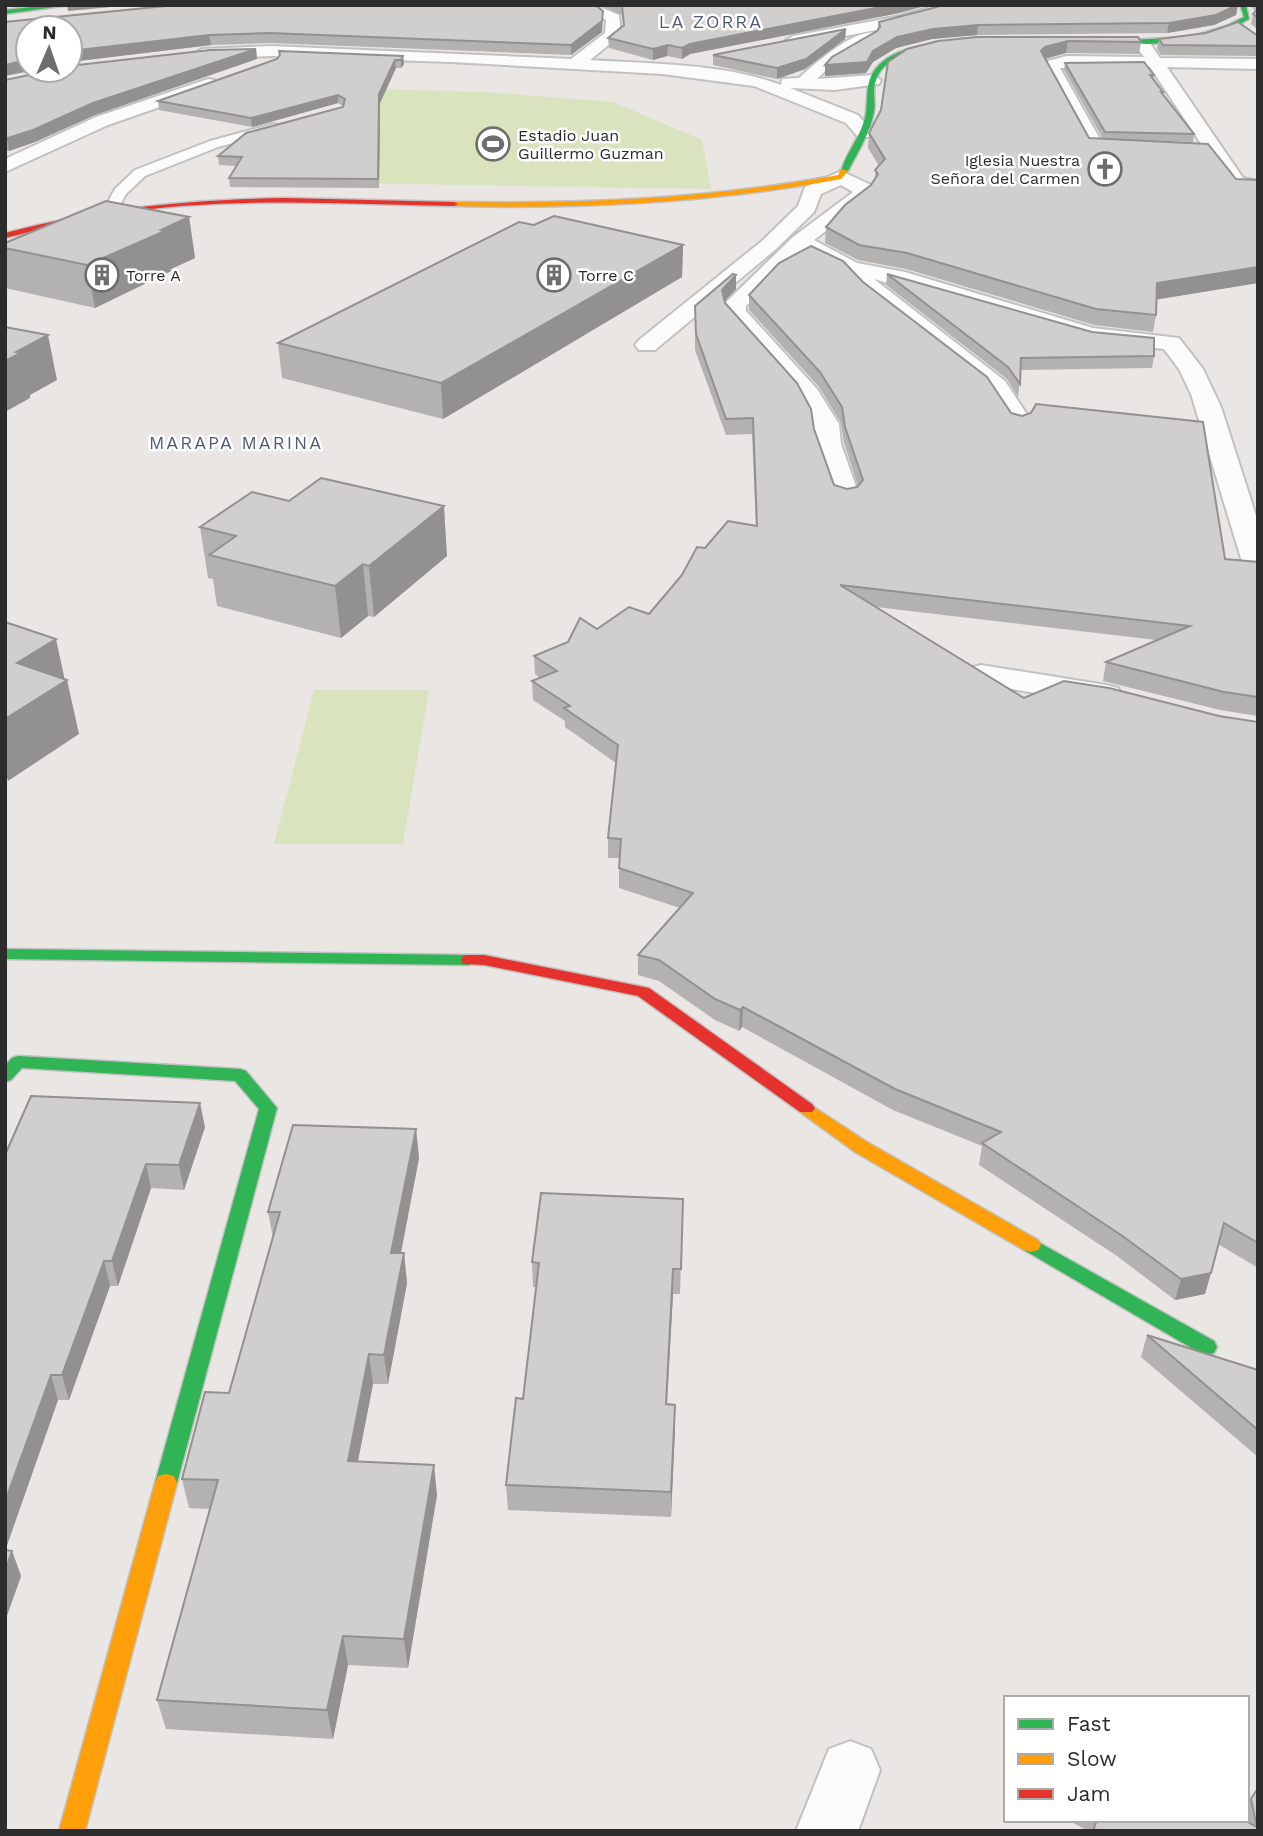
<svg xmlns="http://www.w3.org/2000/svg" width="1263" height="1836" viewBox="0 0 1263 1836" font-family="'Work Sans',sans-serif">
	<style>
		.pitch { fill: #d9e4bf }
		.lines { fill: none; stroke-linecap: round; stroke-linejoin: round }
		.lane-casing { stroke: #c2c1c2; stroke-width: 4 }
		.street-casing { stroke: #c2c1c2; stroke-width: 4 }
		.fast-casing { stroke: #c2c1c2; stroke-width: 3 }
		.slow-casing { stroke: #c2c1c2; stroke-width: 3 }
		.jam-casing { stroke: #c2c1c2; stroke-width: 3 }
		.lane { fill: #fcfbfb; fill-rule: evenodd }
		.street { fill: #fcfbfb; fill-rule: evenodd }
		.fast { fill: #30b455; fill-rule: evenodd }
		.slow { fill: #ff9f0a; fill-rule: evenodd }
		.jam { fill: #e5322d; fill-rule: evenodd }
		.wall { fill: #b4b2b0 }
		.shaded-wall { fill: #929190 }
		.building { fill: #d1cfcd; stroke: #929190; stroke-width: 2 }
		.labels { text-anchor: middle; stroke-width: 5; stroke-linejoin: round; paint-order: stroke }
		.far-poi-label { font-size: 16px; fill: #2c2c2c; stroke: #fff; text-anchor: start }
		.far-neighbourhood-label { font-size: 18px; letter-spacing: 2px; fill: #515b79; stroke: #fff }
	</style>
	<rect width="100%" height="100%" fill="#e9e6e4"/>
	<!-- pitch -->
	<g class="pitch">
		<polygon points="380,89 485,92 613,102 702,140 711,189 350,183"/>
		<polygon points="314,690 429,690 403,844 274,844"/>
	</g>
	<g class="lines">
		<defs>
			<polygon id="lane" points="273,124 277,125 277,131 218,147 145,176 126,194 116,212 111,213 104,209 115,189 135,170 210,141"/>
			<g id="street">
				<polygon points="938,5 962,5 960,8 902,25 793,46 785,41 793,36 900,16"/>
				<path d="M600 7 619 15 621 35 590 60C652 64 722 63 781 85L782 79 799 78C813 65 855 28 875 33L877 36 875 39 830 66 817 79 873 75 881 80 879 84 835 90 790 88 858 115 873 133 870 137H858L846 123 754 86 662 74 451 62 271 56 202 59 194 54 202 49 271 46 571 59 605 33 606 20 593 11Z"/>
				<path d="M1144 41 1150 43 1160 58 1258 59V69L1167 67 1243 178 1258 181V193L1243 192 1229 186 1150 67 1060 68 1101 141 1136 143 1145 149C1135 160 1101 155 1087 149L1042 65 1044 62 1067 56 1144 57 1136 46Z"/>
				<polygon points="208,79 214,80 216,84 214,88 108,125 5,172 5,159 96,117"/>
				<polygon points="841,171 871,185 874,189 868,199 814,240 857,263 905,272 1093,328 1179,338 1203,369 1221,407 1258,522 1258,574 1248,571 1243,565 1191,394 1179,369 1164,349 1091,342 874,279 1005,381 1032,422 1028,427 1019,430 1010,427 987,391 864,295 844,273 802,251 746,306 746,311 817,389 839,424 841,444 859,495 855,501 845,503 835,501 815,444 813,424 798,397 727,317 724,304 793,237 853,192 841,185 821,194 814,212 776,249 655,350 639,350 635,345 639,340 762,241 798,206 805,187"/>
				<polygon points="981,665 1106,685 1118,688 1122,695 1118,702 1106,705 970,682 965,675 970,668"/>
				<polygon points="850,1741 871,1749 880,1770 858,1831 796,1831 829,1749"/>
			</g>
			<g id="fast">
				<polygon points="49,5 70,5 5,14 5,10"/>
				<polygon points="1240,5 1246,5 1249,19 1231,29 1190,41 1149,44 1085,42 1190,37 1226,26 1244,17"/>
				<path d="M946 44V46C922 51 886 52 876 80 872 90 876 101 874 112 870 133 858 152 848 171L841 173C843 158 858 140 863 124 869 110 865 96 869 82 877 52 920 43 946 44Z"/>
				<polygon points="5,949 469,955 477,960 469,965 5,959"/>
				<polygon points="18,1056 240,1069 246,1071 277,1108 177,1483 174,1490 166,1492 158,1490 155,1483 259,1109 235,1081 22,1068 11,1080 5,1082 5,1065 12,1058"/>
				<polygon points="1031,1238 1214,1341 1217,1347 1214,1353 1207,1355 1200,1353 1024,1250 1021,1245 1024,1240"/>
			</g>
			<g id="slow">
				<path d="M841 169 848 171 841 179C712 203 585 209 454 206L450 204 454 202C583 204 710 199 838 175Z"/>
				<polygon points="806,1102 867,1142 1038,1240 1041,1245 1038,1250 1031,1252 1024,1250 855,1152 800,1112 797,1108 800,1104"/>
				<polygon points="166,1474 174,1476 177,1483 85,1831 59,1831 155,1483 158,1476"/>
			</g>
			<g id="jam">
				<path d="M284 198 454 202 458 204 454 206C341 204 226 196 114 214 77 220 41 229 5 238V233C99 208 187 200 284 198Z"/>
				<polygon points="469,955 484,955 649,988 812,1104 815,1108 812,1112 800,1112 638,996 484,965 463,964 461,960 463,956"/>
			</g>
		</defs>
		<!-- lane casing -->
		<use href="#lane" class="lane-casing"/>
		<!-- street casing -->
		<use href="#street" class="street-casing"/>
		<!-- fast casing -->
		<use href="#fast" class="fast-casing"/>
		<!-- slow casing -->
		<use href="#slow" class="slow-casing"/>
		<!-- jam casing -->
		<use href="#jam" class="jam-casing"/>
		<!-- lane -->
		<use href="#lane" class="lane"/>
		<!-- street -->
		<use href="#street" class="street"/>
		<!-- fast -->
		<use href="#fast" class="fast"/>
		<!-- slow -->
		<use href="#slow" class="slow"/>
		<!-- jam -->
		<use href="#jam" class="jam"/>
	</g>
	<!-- wall -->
	<g class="wall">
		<polygon points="600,5 928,5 899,13 690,54 682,59 667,56 653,60 609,48 608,38 623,25 622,15"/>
		<polygon points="1238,5 1236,15 1214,25 1167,33 977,35 932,39 896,48 873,62 866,73 825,76 825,65 877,31 879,22"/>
		<polygon points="1251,5 1258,5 1258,30 1251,24 1253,14 1255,12"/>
		<polygon points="597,6 603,11 602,32 571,55 271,43 211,45 70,62 70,28 28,70 34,70 5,76 5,22"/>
		<polygon points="846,29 845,39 805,69 777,79 713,65 713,55"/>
		<polygon points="1258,36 1258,56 1161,55 1157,49 1159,39"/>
		<polygon points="977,37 1141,42 1139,54 1066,53 1046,59 1089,138 1103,139 1064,70 1065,63 1154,75 1154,80 1163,92 1163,95 1194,134 1193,142 1139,140 1258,283 1157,299 1156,315 1153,332 1094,325 906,269 858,260 825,243 826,227 871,185 875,180 875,170 879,166 868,148 869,133"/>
		<polygon points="256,49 257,59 95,115 35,142 9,151 5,151 5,80"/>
		<polygon points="279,51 403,56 404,64 401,68 396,68 380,103 379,188 230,187 229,178 236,166 219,165 218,156 343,107 343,106 338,103 252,127 159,110 158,101 277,59 280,56"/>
		<polygon points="189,217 195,258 171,269 171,271 95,308 5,288 5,243"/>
		<polygon points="534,225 683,245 682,277 443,419 282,378 278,343"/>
		<polygon points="887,274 1154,356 1152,368 1021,370 1018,397 1007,379 886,285"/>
		<polygon points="863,282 1011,413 1225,559 1258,562 1258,716 1220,710 1103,681 1106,662 1156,640 876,607 1024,698 1219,716 1258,722 1258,1268 1218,1244 1205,1294 1175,1300 1117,1256 979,1165 982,1146 893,1110 742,1027 739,1031 715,1020 659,981 638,975 638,955 680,908 619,888 619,858 608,858 608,838 616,763 565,727 565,721 533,700 532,681 540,678 535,674 534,656 597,629 649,614 705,548 756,526 752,434 726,435 695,350 695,306 736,289 725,301 725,303 814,429 834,485 847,489 858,486 844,443 841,423 819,387 749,310 749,295"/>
		<polygon points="200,527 447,556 374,617 368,616 341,638 217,606 213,579 208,578"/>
		<polygon points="205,1127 184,1190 151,1188 118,1286 110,1286 69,1400 58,1400 5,1550 12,1551 21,1576 5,1621 5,1155"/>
		<polygon points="416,1129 419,1158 401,1253 404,1253 407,1283 388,1384 373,1384 358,1461 437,1495 408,1668 348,1665 333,1739 166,1729 157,1700 210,1509 189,1508 182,1479 229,1393 273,1238 268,1212"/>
		<polygon points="683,1199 680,1294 673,1294 667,1404 675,1405 671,1517 508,1510 506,1485 523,1399 536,1287 533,1287 532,1262"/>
		<polygon points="1147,1335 1258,1370 1258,1457 1141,1357"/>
		<polygon points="1251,1799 1258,1831 1088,1831 1068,1820 1247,1820 1247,1808"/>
	</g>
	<!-- shaded-wall -->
	<g class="shaded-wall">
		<polygon points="67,5 133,5 68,11"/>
		<polygon points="891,5 928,5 899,13 690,54 682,59 682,48 690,44"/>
		<polygon points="1238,5 1236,15 1214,25 1167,33 1169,23"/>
		<polygon points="603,11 602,32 571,55 571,45"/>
		<polygon points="978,25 977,35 932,39 896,48 873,62 866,73 825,76 825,65 873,51 897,37 933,29"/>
		<polygon points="846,29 845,39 805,69 777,79 777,68"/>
		<polygon points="209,35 211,45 70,62 70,51 77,50"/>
		<polygon points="1068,41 1066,53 1043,59 1041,51 1045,47"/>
		<polygon points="668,45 667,56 653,60 653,49"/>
		<polygon points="256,49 257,59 95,115 35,142 9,151 7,139 93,103"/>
		<polygon points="403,56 404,64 401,68 401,60"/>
		<polygon points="28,60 28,70 34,70 5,76 5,65"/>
		<polygon points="395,60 396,68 380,103 379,188 379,94"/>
		<polygon points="338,95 338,103 252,127 251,118"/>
		<polygon points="189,217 195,258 171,269 171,271 95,308 87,265"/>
		<polygon points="683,245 682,277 443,419 441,383"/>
		<polygon points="1258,267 1258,283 1154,300 1157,283"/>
		<polygon points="736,275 736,289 721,305 722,290"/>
		<polygon points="48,335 57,380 30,395 30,398 5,412 5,361 16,352"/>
		<polygon points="444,506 447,556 374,617 369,566"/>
		<polygon points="363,564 368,616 341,638 335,586"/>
		<polygon points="56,639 65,681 67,680 79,734 8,781 5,770 5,719 17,663"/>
		<polygon points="743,1007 742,1027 739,1031 740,1010"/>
		<polygon points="200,1103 205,1127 184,1190 179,1165"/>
		<polygon points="416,1129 419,1158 395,1283 391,1253"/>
		<polygon points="146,1164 151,1188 118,1286 112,1261"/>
		<polygon points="404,1253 407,1283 388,1384 384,1355"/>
		<polygon points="104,1261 110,1286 69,1400 62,1375"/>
		<polygon points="673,1269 673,1294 665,1430 666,1404"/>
		<polygon points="1211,1273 1205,1294 1175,1300 1181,1279"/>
		<polygon points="369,1354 373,1384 352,1491 348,1461"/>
		<polygon points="51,1375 58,1400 5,1551 5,1502"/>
		<polygon points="675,1405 675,1430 671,1517 671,1492"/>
		<polygon points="434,1465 437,1495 408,1668 404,1639"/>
		<polygon points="12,1551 21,1576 5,1621 5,1571"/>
		<polygon points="343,1636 348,1665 333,1739 327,1710"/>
	</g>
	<!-- building -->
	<g class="building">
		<polygon points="176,5 595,5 603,11 602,21 571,45 270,33 209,35 70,51 70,28 28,28 28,60 5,65 5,22"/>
		<polygon points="622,5 891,5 690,44 682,48 668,45 653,49 608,38 624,25"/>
		<polygon points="944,5 1237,5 1216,15 1169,23 978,25 933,29 897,37 873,51 867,62 825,65 832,57 877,31 880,27 879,22"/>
		<polygon points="1258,9 1258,18 1253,14"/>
		<polygon points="1238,22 1258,36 1258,46 1163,45 1159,39 1206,33"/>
		<polygon points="846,29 806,59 777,68 713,55"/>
		<polygon points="977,37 1138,37 1141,42 1068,41 1045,47 1041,51 1089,138 1208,144 1236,179 1258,180 1258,267 1157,283 1156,315 1096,309 907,253 859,245 826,227 845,205 871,185 878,174 875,170 885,159 869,133 881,110 888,62 907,49 938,41"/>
		<polygon points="256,49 93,103 33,130 5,139 5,80 53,70 70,70 70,66 78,65 210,50"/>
		<polygon points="279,51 403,56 401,60 395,60 379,94 378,179 229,178 242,157 218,156 246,133 343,107 345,99 338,95 251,118 158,101 277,59 280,55"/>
		<polygon points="1144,62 1154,75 1150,75 1163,92 1161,92 1194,134 1105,132 1065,63"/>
		<polygon points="106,201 189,217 161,230 165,231 87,265 5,248 5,243"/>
		<polygon points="554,216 683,245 441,383 278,343 519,222 534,225"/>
		<polygon points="811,246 843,261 863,282 987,377 1011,413 1022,416 1031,413 1036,404 1203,422 1225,559 1258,562 1258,697 1224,692 1106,662 1190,626 840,585 1024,698 1064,681 1109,688 1219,716 1258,722 1258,1243 1224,1223 1211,1273 1181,1279 1121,1235 982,1143 1001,1132 895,1089 743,1007 740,1010 715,999 659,960 638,955 693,893 619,868 621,839 608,838 618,745 564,708 570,706 532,681 557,671 534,656 568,642 580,618 597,629 629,607 649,614 682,575 697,547 705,548 728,521 757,526 753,418 726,419 696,334 695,306 733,274 736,275 722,290 725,303 797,383 811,409 814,429 834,485 847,489 857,487 863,480 845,427 842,407 820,372 749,295 779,263"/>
		<polygon points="887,274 1092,332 1154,338 1154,356 1021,358 1020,384 1008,367"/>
		<polygon points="5,327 48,335 16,352 21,353 5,361"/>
		<polygon points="321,478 444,506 369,566 363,564 335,586 209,555 236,536 200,527 252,492 289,501"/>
		<polygon points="5,622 56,639 17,663 67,680 5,719"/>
		<polygon points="31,1096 200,1103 179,1165 146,1164 112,1261 104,1261 62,1375 51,1375 5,1502 5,1155"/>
		<polygon points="293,1125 416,1129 391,1253 404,1253 384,1355 369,1354 348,1461 434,1465 404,1639 343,1636 327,1710 157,1700 218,1480 182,1479 205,1392 229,1393 280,1212 268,1212"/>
		<polygon points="541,1193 683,1199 681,1269 673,1269 666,1404 675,1405 671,1492 506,1485 516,1398 523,1399 539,1263 532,1262"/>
		<polygon points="1147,1335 1258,1370 1258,1430"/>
		<polygon points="5,1550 12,1551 5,1571"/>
		<polygon points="1258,1788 1258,1831 1093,1831 1097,1820 1244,1820 1257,1827 1251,1799"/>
	</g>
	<!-- icons -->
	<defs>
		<symbol id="stadium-ring" viewBox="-11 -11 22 22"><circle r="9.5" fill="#fff" stroke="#6e6d6c" stroke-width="1.5"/><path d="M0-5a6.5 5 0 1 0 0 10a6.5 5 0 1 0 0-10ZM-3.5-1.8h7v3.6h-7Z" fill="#6e6d6c"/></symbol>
		<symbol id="church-ring" viewBox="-11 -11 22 22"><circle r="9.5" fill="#fff" stroke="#6e6d6c" stroke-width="1.5"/><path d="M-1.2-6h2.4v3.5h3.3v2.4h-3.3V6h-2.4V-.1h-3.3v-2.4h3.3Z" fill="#6e6d6c"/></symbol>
		<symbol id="building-ring" viewBox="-11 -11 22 22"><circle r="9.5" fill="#fff" stroke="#6e6d6c" stroke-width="1.5"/><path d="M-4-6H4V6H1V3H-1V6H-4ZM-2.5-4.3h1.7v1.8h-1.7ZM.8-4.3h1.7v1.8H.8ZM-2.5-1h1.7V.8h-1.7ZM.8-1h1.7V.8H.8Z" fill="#6e6d6c"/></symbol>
	</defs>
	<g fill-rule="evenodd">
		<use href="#stadium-ring" x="474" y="125" width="38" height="38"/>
		<use href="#church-ring" x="1086" y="150" width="38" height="38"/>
		<use href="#building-ring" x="83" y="256" width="38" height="38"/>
		<use href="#building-ring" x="535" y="256" width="38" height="38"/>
	</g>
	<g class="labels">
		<!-- far-poi labels -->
		<g class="far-poi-label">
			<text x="518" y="141">Estadio Juan<tspan x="518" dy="18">Guillermo Guzman</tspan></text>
			<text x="1080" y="166" text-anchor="end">Iglesia Nuestra<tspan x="1080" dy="18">Señora del Carmen</tspan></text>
			<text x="126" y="281">Torre A</text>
			<text x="578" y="281">Torre C</text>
		</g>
		<!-- far-neighbourhood labels -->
		<g class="far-neighbourhood-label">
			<text x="711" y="28">LA ZORRA</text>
			<text x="236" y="449">MARAPA MARINA</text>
		</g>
	</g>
	<!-- border -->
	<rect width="1263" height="1836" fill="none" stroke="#2c2c2c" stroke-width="14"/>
	<!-- legend -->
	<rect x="1004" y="1696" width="245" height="126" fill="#ffffff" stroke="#ababab" stroke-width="2"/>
	<rect x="1018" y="1719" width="35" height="10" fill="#30b455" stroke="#ababab" stroke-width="2"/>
	<text x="1067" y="1731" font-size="21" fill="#2c2c2c">Fast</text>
	<rect x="1018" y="1754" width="35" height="10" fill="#ff9f0a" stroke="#ababab" stroke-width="2"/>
	<text x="1067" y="1766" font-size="21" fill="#2c2c2c">Slow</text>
	<rect x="1018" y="1789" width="35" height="10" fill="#e5322d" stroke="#ababab" stroke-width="2"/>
	<text x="1067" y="1801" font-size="21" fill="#2c2c2c">Jam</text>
	<!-- north arrow -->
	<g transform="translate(49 49) rotate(2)"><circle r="33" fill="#ffffff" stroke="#ababab" stroke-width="2"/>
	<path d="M0-5L12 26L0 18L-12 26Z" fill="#6e6d6c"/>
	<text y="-10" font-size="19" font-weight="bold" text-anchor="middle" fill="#2c2c2c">N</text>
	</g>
</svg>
